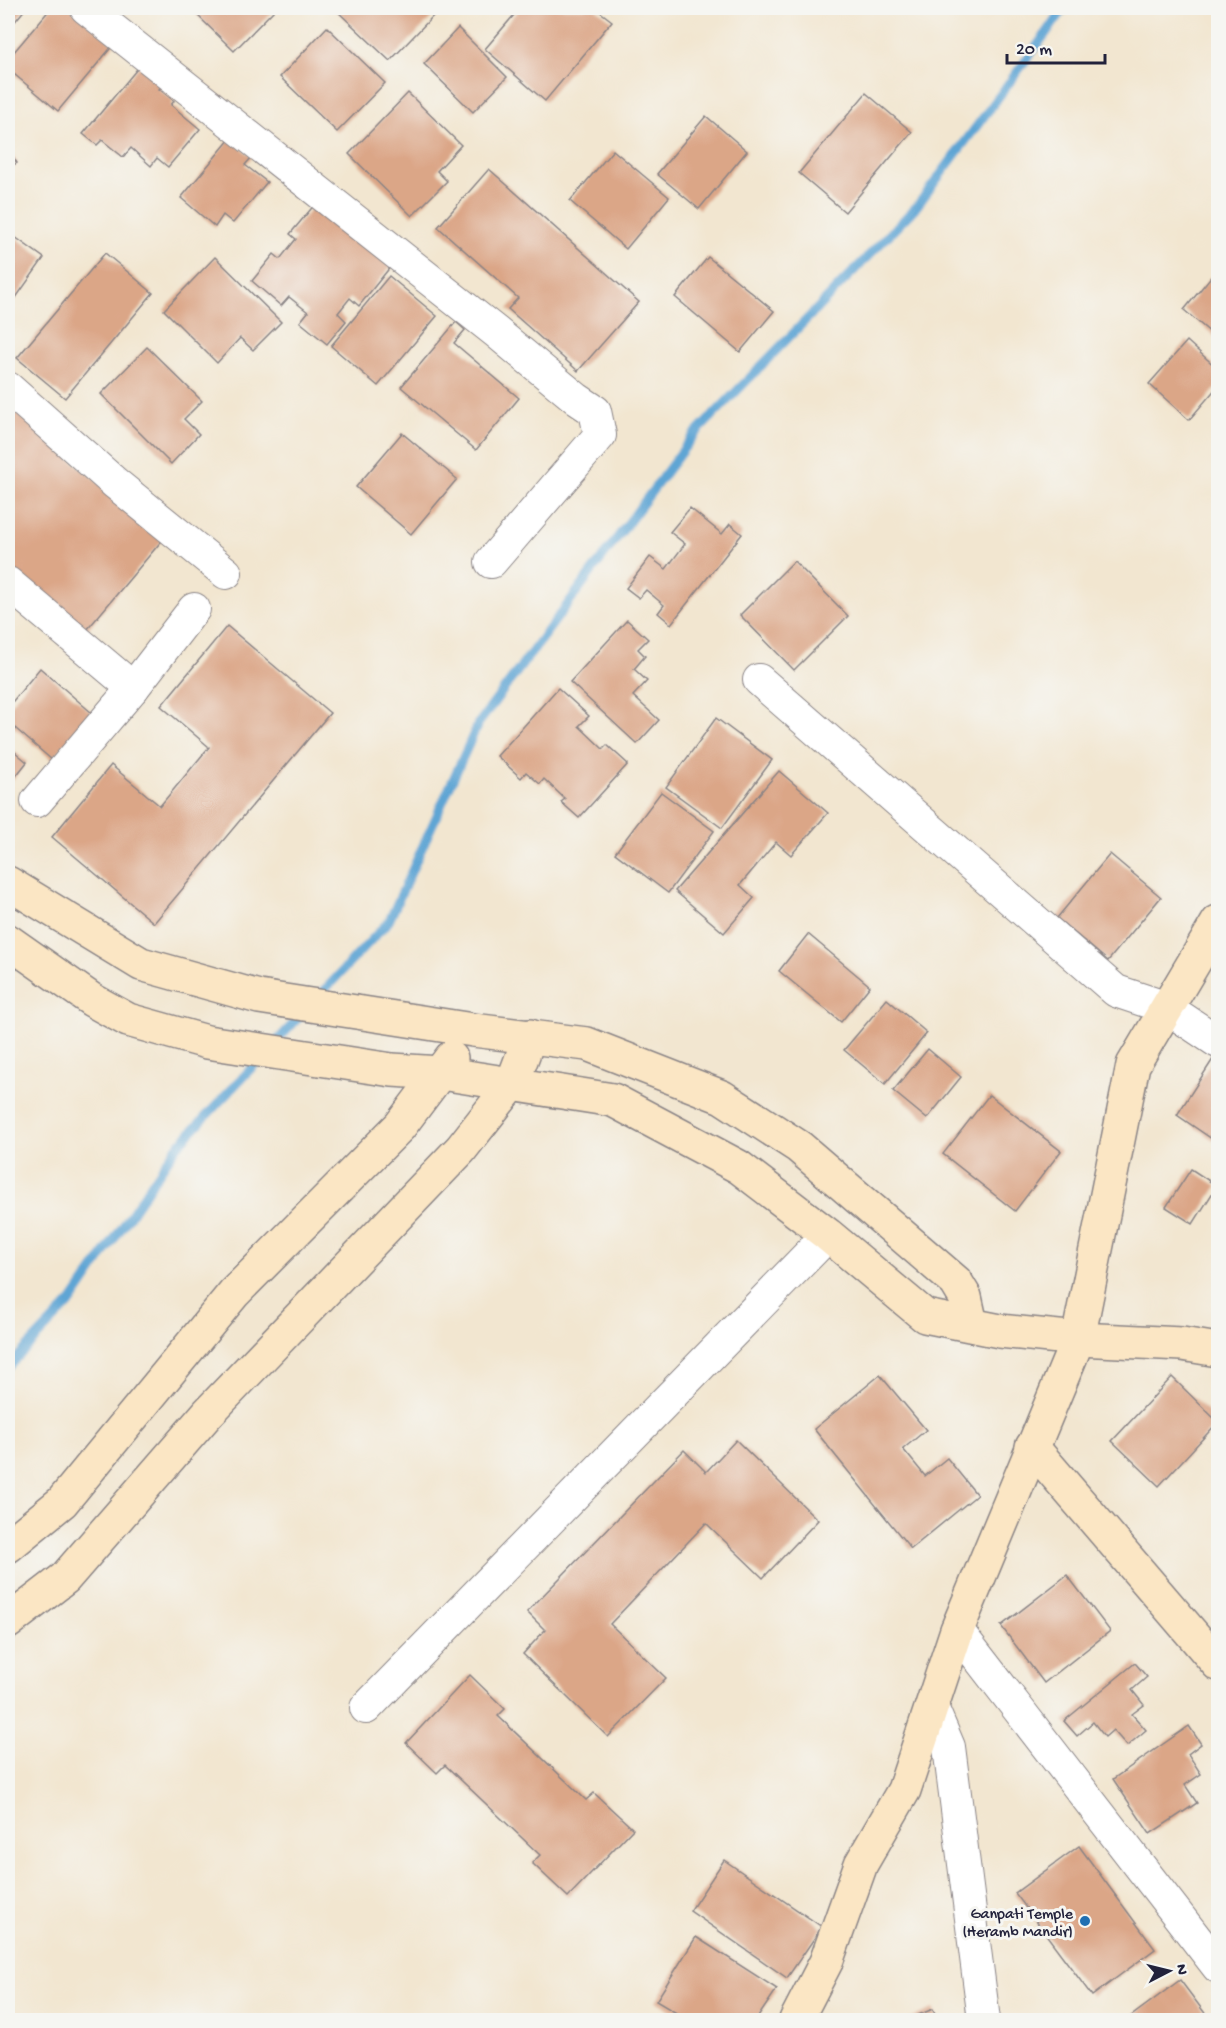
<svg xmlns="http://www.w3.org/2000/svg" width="1226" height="2028" viewBox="0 0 1226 2028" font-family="'Gochi Hand',sans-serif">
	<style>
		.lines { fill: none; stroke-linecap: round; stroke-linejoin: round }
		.stream { stroke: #5ea5d4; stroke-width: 9 }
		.building { fill: #dba687 }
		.street-casing { stroke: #8a8486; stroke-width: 34 }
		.secondary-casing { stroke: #8a8486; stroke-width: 36 }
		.street { stroke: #fff; stroke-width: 32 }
		.secondary { stroke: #fbe6c4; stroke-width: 33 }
		.poi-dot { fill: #1f6fb2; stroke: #f6f6f2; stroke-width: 2 }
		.labels { text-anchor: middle; stroke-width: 6; stroke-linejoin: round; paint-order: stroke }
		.poi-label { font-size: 16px; fill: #22223b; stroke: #f6f6f2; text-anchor: end }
	</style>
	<rect width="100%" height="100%" fill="#f6f6f2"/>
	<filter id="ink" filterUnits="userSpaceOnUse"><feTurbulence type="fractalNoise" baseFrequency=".0167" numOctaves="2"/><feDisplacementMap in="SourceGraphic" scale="12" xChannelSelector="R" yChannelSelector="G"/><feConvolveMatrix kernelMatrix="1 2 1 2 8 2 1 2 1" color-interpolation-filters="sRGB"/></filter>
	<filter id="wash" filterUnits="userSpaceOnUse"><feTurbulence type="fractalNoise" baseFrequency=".008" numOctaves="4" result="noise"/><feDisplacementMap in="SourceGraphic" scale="24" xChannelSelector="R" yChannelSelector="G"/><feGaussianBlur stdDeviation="1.35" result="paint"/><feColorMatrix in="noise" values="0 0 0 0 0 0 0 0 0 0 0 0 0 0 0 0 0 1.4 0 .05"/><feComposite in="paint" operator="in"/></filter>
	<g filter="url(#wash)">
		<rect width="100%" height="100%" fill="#f2e6d0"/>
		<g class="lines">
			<!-- stream -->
			<g class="stream">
				<polyline points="317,998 389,921 478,724 694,435 917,206 1065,8"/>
				<polyline points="274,1044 305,1011"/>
				<polyline points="8,1367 72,1301 176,1148 260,1059"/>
			</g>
		</g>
		<g id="blocks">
			<!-- building -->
			<g class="building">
				<polygon points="8,8 26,8 8,30"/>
				<polygon points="51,8 70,8 114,44 58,111 8,69 8,59"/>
				<polygon points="190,8 276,8 234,51"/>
				<polygon points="334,8 426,8 434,15 390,61"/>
				<polygon points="520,8 595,8 612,21 545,101 485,49"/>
				<polygon points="327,27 385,83 337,132 280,77"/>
				<polygon points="458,28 507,77 473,112 424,64"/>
				<polygon points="142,63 165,82 159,89 174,101 171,105 200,129 168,167 157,158 151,166 131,148 123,157 102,140 97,145 83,134"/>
				<polygon points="408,93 461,145 437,171 447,181 412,216 349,154"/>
				<polygon points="866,93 912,132 845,212 799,173"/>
				<polygon points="706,116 747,151 699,209 657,174"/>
				<polygon points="230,139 252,157 245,165 267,182 233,223 223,215 215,227 181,198"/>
				<polygon points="8,149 17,163 8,168"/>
				<polygon points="613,150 669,197 626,249 570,201"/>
				<polygon points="489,169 639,302 578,371 508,309 518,298 438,227"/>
				<polygon points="316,203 391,266 359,306 350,298 338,313 346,321 327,344 300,322 308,312 289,297 281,306 252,281 274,254 280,259 296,239 290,234"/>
				<polygon points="8,232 44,258 8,309"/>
				<polygon points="105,253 153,293 65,398 17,358"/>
				<polygon points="215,257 281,322 253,350 240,338 217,363 164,310"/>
				<polygon points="708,257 774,311 740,352 675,297"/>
				<polygon points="1218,268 1218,339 1184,310"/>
				<polygon points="389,276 437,316 378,386 331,346"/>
				<polygon points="456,322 465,330 454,343 519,398 476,450 401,387"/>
				<polygon points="1187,341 1218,369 1218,386 1189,420 1149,384"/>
				<polygon points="147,347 202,401 184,419 199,434 171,464 101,394"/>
				<polygon points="8,406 164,538 81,637 8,574"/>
				<polygon points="402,433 457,479 411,534 356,487"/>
				<polygon points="690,508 722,534 730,524 742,534 671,624 658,613 664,605 646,590 639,598 626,588 650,557 666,569 685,544 670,532"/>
				<polygon points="794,561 848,616 794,670 740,615"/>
				<polygon points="627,620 648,639 638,649 645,656 634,669 647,681 633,696 659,720 637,744 570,682"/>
				<polygon points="227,626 330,713 154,923 52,837 111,765 160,806 209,747 161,706"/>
				<polygon points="40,668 92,713 52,760 8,722 8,707"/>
				<polygon points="558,688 589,716 579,726 603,749 607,745 628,764 579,818 561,802 565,799 544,779 540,784 526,772 521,778 497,756"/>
				<polygon points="716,718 772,760 722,828 666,787"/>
				<polygon points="8,746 27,762 8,786"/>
				<polygon points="779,771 828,813 791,855 776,842 740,885 754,898 724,933 675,891"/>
				<polygon points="661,792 714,831 668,893 615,853"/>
				<polygon points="1110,854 1161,897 1108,961 1057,918"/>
				<polygon points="808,934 870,986 841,1022 779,971"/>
				<polygon points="887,999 927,1033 885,1084 844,1050"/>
				<polygon points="928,1049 961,1077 927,1119 893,1091"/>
				<polygon points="1217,1053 1218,1054 1218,1143 1177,1115"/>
				<polygon points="989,1095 1061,1151 1015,1211 943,1154"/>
				<polygon points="1191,1169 1217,1186 1193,1224 1166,1207"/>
				<polygon points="880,1375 926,1430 903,1449 925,1476 947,1458 977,1495 911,1549 814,1429"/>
				<polygon points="1172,1377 1218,1422 1159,1486 1112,1441"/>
				<polygon points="736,1440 818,1520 763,1578 706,1523 610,1624 666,1678 608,1737 523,1654 545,1630 527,1612 684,1450 706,1472"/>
				<polygon points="1067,1575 1110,1631 1044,1683 1001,1626"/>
				<polygon points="1135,1663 1147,1677 1132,1690 1144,1705 1132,1714 1146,1730 1127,1746 1113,1730 1105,1737 1093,1722 1077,1736 1064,1721"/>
				<polygon points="470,1675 505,1709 498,1716 586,1800 594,1793 633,1829 568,1897 532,1863 540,1855 445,1765 437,1773 406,1743"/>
				<polygon points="1189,1726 1201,1744 1188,1754 1201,1774 1185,1785 1197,1803 1150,1834 1113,1779"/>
				<polygon points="1079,1846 1155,1949 1092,1996 1015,1893"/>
				<polygon points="724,1860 822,1927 787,1978 690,1911"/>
				<polygon points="696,1937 777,1989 756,2020 688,2020 656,2001"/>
				<polygon points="1180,1980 1210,2020 1126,2020"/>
				<polygon points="933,2009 938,2020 906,2020"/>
			</g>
		</g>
	</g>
	<g filter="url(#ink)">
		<use href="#blocks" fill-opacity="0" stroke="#8a8486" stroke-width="1.5"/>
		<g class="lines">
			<defs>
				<g id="street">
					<polyline points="86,8 496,332 577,399 595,411 600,435 491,562"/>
					<polyline points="8,388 115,483 226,573"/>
					<polyline points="8,583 133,688"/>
					<polyline points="759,680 1116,991 1167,1008 1218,1042"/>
					<polyline points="37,801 133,688 194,609"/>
					<polyline points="957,1630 1218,1967"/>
					<polyline points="932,1707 949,1747 984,2020"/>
					<polyline points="366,1708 828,1235"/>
				</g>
				<g id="secondary">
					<polyline points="8,883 141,964 259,997 473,1030 587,1044 722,1097 799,1147 956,1282 965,1297 971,1324"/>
					<polyline points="8,941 92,1000 128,1020 207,1042 392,1070 441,1073 613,1100 739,1167 828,1235 925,1316 1000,1331 1078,1339 1182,1344 1218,1350"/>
					<polyline points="1032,1447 1218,1664"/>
					<polyline points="8,1546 62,1502 234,1293 400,1126 451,1058"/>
					<polyline points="8,1622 65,1578 208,1413 461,1149 512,1084 530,1036"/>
					<polyline points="796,2020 826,1962 861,1864 904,1790 957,1630 1078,1339 1133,1065 1218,922"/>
				</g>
			</defs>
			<!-- street casing -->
			<use href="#street" class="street-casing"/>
			<!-- secondary casing -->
			<use href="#secondary" class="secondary-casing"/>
			<!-- street -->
			<use href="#street" class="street"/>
			<!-- secondary -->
			<use href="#secondary" class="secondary"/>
		</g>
	</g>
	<!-- markers -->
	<circle class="poi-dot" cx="1085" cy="1921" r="6"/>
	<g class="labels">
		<!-- poi labels -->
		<g class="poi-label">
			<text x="1073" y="1918">Ganpati Temple<tspan x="1073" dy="18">(Heramb Mandir)</tspan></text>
		</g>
	</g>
	<!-- margin -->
	<rect width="1226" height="2028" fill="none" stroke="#f6f6f2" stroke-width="30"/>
	<!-- north arrow -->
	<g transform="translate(1169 1971) rotate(83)" stroke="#f6f6f2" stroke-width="4.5" paint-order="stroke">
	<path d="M0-4.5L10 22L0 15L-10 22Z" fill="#22223b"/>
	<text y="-9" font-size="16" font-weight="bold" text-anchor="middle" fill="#22223b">N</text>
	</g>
	<!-- scale -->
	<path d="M1007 54v9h98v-9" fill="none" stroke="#22223b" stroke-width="3"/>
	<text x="1016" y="54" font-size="18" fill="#22223b" stroke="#f6f6f2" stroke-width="4.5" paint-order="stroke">20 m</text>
</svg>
